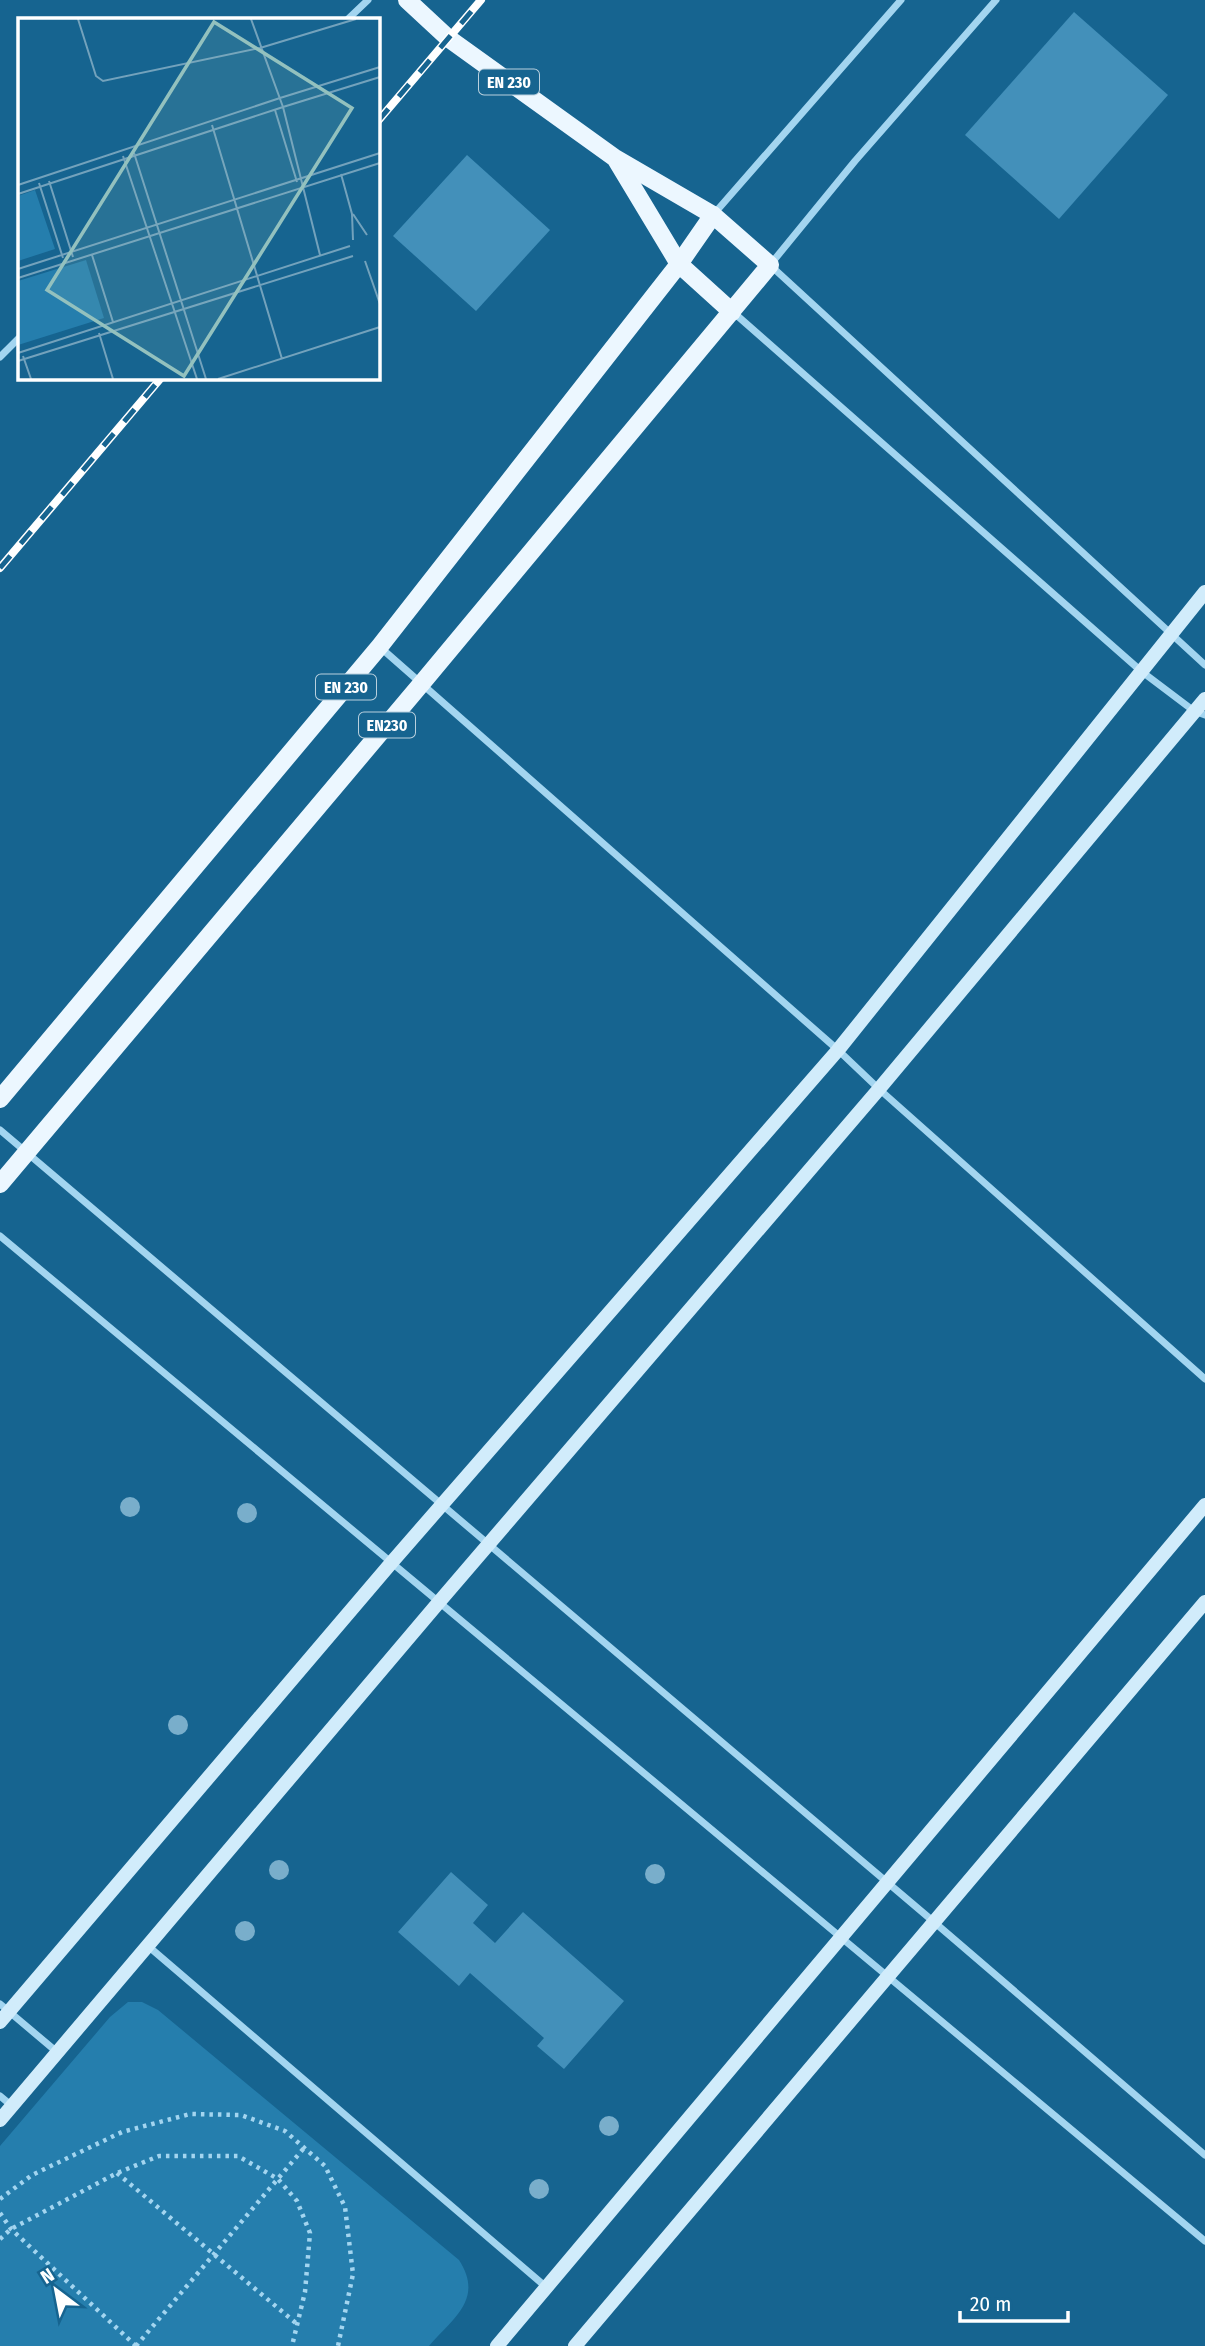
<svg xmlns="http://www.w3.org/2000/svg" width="1205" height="2346" viewBox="0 0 1205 2346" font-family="'Fira Sans Condensed',sans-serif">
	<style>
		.green { fill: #257ead }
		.building { fill: #4390ba }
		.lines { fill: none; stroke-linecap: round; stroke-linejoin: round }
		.path { stroke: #a3d5f0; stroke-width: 4.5; stroke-dasharray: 3.5 5; stroke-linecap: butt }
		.street { stroke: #a3d5f0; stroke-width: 7 }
		.secondary { stroke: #d1ecfb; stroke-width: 14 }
		.primary { stroke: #ecf7ff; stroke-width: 18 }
		.rail-casing { stroke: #fff; stroke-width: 8 }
		.rail { stroke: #166490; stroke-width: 5; stroke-dasharray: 16; stroke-linecap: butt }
		.tree { fill: #79aecb }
		.labels { text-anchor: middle; stroke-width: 7; stroke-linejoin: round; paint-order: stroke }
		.shield { fill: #166490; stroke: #b9d0de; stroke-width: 2 }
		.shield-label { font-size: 16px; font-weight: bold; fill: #fff }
		.inset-road { fill: none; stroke: #73a2bc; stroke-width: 2 }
		.view { fill: #93c1be; fill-opacity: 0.15; stroke: #93c1be; stroke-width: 3.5 }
		.inset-edge { fill: none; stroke: #fff; stroke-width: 3.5 }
	</style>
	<rect width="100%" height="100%" fill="#166490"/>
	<!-- green -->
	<path class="green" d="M128 2002H142L158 2010 459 2260C484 2299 454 2317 429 2346H0V2146L110 2017Z"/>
	<!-- building -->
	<g class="building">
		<polygon points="1074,12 1168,95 1059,219 965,135"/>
		<polygon points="467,155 550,230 476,311 393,236"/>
		<polygon points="451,1872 488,1905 473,1923 495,1943 523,1912 624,2001 564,2069 537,2046 544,2038 470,1973 459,1986 398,1932"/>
	</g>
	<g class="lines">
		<!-- path -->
		<g class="path">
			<polyline points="117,2173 297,2324"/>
			<polyline points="0,2199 32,2175 122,2132 190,2114 241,2115 285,2131 325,2166 345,2207 353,2274 338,2346"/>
			<polyline points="0,2213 11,2229 136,2346"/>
			<polyline points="0,2239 11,2229 117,2173 159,2156 238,2156 278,2179 297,2201 310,2233 305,2292 292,2346"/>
			<polyline points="136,2346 304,2148"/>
		</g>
		<!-- street -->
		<g class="street">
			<polyline points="996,0 855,161 770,265 1205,665"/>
			<polyline points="348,19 368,0"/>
			<polyline points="713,215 901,0"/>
			<polyline points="733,312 1141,671 1194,711 1205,715"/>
			<polyline points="0,357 19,338"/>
			<polyline points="381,648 838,1050 879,1089 1205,1379"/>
			<polyline points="0,1130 934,1922 1205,2155"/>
			<polyline points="0,1236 1205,2241"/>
			<polyline points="148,1946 546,2287"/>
			<polyline points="0,2004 57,2052"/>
			<polyline points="0,2096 12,2106"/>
		</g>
		<!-- secondary -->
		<g class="secondary">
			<polyline points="0,2022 392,1562 838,1050 1205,592"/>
			<polyline points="0,2120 439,1602 879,1089 1205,699"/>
			<polyline points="497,2346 1205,1505"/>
			<polyline points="575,2346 1205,1602"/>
		</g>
		<!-- primary -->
		<g class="primary">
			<polyline points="617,161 679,264 732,312"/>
			<polyline points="0,1099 380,646 679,264 713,215"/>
			<polyline points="0,1184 422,683 770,265 713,215 615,158 448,38 407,0"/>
		</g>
		<defs>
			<g id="rail">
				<polyline points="378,121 481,0"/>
				<polyline points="0,568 161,378"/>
			</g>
		</defs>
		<!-- rail casing -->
		<use href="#rail" class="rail-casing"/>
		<!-- rail -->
		<use href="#rail" class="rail"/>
	</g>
	<!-- trees -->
	<g class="tree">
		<circle cx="130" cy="1507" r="10"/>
		<circle cx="247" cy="1513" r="10"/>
		<circle cx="178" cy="1725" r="10"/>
		<circle cx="279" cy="1870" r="10"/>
		<circle cx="655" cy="1874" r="10"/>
		<circle cx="245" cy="1931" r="10"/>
		<circle cx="609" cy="2126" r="10"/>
		<circle cx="539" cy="2189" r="10"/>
	</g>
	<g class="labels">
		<!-- shield labels -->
		<g class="shield">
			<rect x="479" y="69.5" width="60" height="25" rx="5"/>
			<rect x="316" y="674.5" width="60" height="25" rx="5"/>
			<rect x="359" y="712.5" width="56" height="25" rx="5"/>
		</g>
		<g class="shield-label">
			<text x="509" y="88">EN 230</text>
			<text x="346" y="693">EN 230</text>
			<text x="387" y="731">EN230</text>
		</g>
	</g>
	<!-- overview -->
	<g transform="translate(18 18)">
		<rect width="362" height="362" fill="#166490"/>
		<path d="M17 172 37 231 0 243V178ZM68 242 86 300 0 327V263Z" fill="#257ead"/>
		<path class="inset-road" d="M60 1 78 58 85 63 242 30 338 1M262 80 362 49M257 92 279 164M194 107 264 341M116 135 188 361M105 138 179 361M323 156 334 196 335 222M31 163 55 239M21 165 45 240M0 167 262 80M0 176 265 89 233 1M335 196 349 217M74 237 95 304M302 237 265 89 362 59M347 243 362 286M0 251 362 135M0 260 362 145M81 315 95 361M0 335 332 228M5 338 13 361M0 343 335 238M200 361 362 309"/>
		<path class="view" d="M196 4 334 90 166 358 29 272Z"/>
		<rect width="362" height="362" class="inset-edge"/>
	</g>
	<!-- north arrow -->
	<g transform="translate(56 2290) rotate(328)" stroke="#166490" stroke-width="5" paint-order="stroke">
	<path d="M0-5L12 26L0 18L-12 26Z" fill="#ffffff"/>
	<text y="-10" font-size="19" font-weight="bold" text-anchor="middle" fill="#ffffff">N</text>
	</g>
	<!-- scale -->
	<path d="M960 2311v10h108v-10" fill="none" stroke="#ffffff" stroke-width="3.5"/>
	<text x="970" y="2311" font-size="21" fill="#ffffff" stroke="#166490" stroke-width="5" paint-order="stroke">20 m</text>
</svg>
